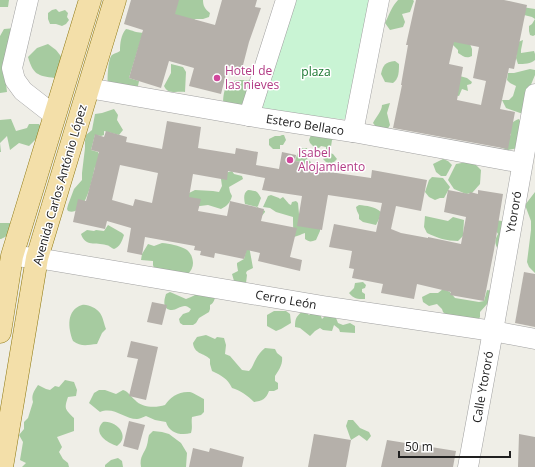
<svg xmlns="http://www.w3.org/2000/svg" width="535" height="467" viewBox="0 0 535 467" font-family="'Open Sans',sans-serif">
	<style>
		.forest { fill: #a6cba0 }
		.park { fill: #c9f4d4 }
		.building { fill: #b5b0aa; fill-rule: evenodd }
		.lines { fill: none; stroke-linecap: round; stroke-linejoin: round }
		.minor-casing { stroke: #a1a1a1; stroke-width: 21 }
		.major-casing { stroke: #8d770f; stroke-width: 23 }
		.minor { stroke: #fff; stroke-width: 20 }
		.major { stroke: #f3dfa9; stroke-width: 22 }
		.hotel-dot { fill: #d1479c; stroke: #fff; stroke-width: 1.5 }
		.labels { text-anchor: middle; stroke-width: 3; stroke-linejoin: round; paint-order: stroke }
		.hotel-label { font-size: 12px; fill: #b23c85; stroke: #fff; text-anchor: start }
		.park-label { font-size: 12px; fill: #17752e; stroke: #fff }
		.street-label { font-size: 12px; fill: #202020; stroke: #fff }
	</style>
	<rect width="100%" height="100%" fill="#efeee7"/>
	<!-- forest -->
	<g class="forest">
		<polygon points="0,0 9,0 8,7 0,7"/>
		<path d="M178 0H203C203 6 205 9 210 13L209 17 203 19H195L191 24 174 16Z"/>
		<path d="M398 0H413L414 1 410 12 402 14 405 22 403 27 390 30 385 23C389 15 392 6 398 0Z"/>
		<polygon points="522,7 535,9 535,35 533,36 530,35 529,31 529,26 532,24 535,19 532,17 524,15"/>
		<polygon points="56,9 59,12 65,10 68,13 67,17 69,20 66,24 62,26 56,24 50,24 48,19 48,13 52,10"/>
		<path d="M446 24 470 44 472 49V56C466 59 463 56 458 53V50L452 44Z"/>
		<polygon points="16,28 5,76 7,92 0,93 0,36 4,29"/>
		<path d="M126 29C135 31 138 34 147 32L141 39 129 78 139 81 138 86 135 88 108 85C107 80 108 58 112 55 115 53 117 53 120 51 120 43 121 35 126 29Z"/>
		<path d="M523 40 521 50V53L534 51 535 54V60C531 64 524 64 518 64L516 58 518 42Z"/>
		<path d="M48 44 56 50 64 60 55 78C37 76 33 74 28 57L37 48Z"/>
		<path d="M395 61 399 64C399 71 399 79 393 83L385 82 381 74C383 65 385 62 395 61Z"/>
		<path d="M171 64 183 67 186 72 185 92C177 91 168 95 164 86L171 73Z"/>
		<polygon points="530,69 535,70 535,75 530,87 523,114 506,108 502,100 509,100 513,96 516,86 510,83 507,80 508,73 514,73"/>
		<polygon points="456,75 467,78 472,82 471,84 467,85 468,91 462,89 459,96 455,95"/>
		<path d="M237 80H248L253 81 249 105 223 106C223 99 223 87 230 83 232 82 234 81 237 80Z"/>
		<path d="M390 103 387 113 390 125 387 130 377 128 373 123C376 117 382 111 382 105Z"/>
		<path d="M114 109 118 115 117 120 123 130 119 135 104 131V135L101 136 95 135 91 150 98 152 99 154V165L95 167C92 179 86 217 68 211L67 209 68 205 74 189 82 180V173L85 148V141L86 135 92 130 95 114 102 113Z"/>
		<polygon points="11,119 16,131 27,128 29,124 39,124 44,131 29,146 19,143 10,150 7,136 0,143 1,152 0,152 0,120"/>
		<path d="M519 119 522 126 518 148 508 150 500 147 507 137 511 135C509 128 511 121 519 119Z"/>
		<polygon points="282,135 284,135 286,140 283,145 280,145 280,149 273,149 269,145 269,139 275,136 280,136"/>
		<polygon points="311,135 335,138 332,140 330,153 333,154 337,159 334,162 328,164 323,159 326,154 326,147 321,146 319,148 314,147 310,143 309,140"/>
		<polygon points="304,148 307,148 308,157 307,159 311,162 310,170 302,172 302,162 295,161 299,149"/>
		<polygon points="443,159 448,161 452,165 446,176 441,176 436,172 433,164"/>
		<polygon points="467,162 475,164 481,170 480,184 472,193 466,194 454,189 448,180 456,164"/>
		<path d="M232 171 234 174 242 176 243 179 229 187 230 192 232 196C230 203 227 206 221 209L208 205 192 207 183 196 195 190 213 191 219 192 222 186 221 179 225 173Z"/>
		<polygon points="432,177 443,178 450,187 444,198 440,198 435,200 429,197 425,192 429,180"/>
		<path d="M248 190C257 191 257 191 261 198L258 206 257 207 265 211V212L260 218 249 246 253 268 247 271 246 273 247 275 246 283H238L234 281 232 274 238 271 237 265V263L244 259 257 207 245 204C244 199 243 193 248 190Z"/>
		<polygon points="535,192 535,273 529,267 527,262 531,230 531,221 525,205"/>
		<path d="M271 195 279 198 280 199 283 197 289 204 291 205 292 202 296 201 298 203 299 214 320 229V231L316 240C311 242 309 242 305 239V233L302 234 300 235 294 237C293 230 293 224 293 217L276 212 270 208 263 207 268 196Z"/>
		<path d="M359 205C367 206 374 206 381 212L379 219 376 225 363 222 359 219V215L357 211 356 207Z"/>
		<path d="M425 216 448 221 453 217 464 220 463 236 458 241C447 241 437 238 427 233L424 227Z"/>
		<path d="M495 220 502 221 509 228 498 250C495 243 494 241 498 234L495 229Z"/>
		<polygon points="0,223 10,223 11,234 1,239 0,239"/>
		<path d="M108 225 122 233 124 235C122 241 120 247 114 249 111 248 109 245 106 245 96 242 85 247 81 234L87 230 94 231 96 230 104 231Z"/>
		<path d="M162 243C166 243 170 244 174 245 185 248 192 250 193 263 193 267 191 271 188 274 183 276 163 275 156 275L153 265V261L141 260 142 254 148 244 154 246Z"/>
		<path d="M363 282 366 285 365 288 362 289V292L365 294V299C357 299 354 299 349 293L354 288 355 283Z"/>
		<polygon points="443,289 450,292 455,298 479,302 484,301 487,290 492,291 496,294 480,312 480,317 477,322 447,316 443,312 442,309 437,304 429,306 423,302 422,297 430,293 438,293"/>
		<path d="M203 291 215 295C215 299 214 303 210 305V309L209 312 199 318 196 323 193 325H183L180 323 179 319 183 314 189 312 191 309C188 307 187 306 185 306 180 306 176 310 172 310 162 310 164 300 166 294L170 292 186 299 191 297Z"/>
		<path d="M82 305C88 304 96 308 100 313 103 317 104 324 106 329L102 333 97 344C87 345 81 347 73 341 68 328 66 310 82 305Z"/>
		<path d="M304 310 309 315 312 313 320 314 322 319 326 315 336 318 338 323 343 325 350 323 355 326V333L340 332 339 329 334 325 332 331 323 330 320 328 315 331 310 336 300 328 295 327C295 317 297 316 304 310Z"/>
		<polygon points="274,311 286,311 290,314 291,323 281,329 276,331 267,326 267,315"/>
		<path d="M206 335 215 339 217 337 224 338 226 345 225 354 230 356 242 370 249 371C253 367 253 364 256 359 258 355 261 351 265 348L275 349 277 353 282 357C283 364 279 370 275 376V381L278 383V389L274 391H269C266 399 262 401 254 402 248 396 240 390 232 388 227 378 222 376 212 371L210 364V359C204 353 194 354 193 343L197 337Z"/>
		<path d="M65 380 74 382 77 390 76 396 68 397C64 409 65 409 74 418V431L57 437 62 447 59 452 63 459 68 463 69 467H22L26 463 20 460 23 442 19 435 24 429V422L28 418 33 402C31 395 34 391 38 385L46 389 50 390 55 386 59 387Z"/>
		<path d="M99 390H105L116 394 123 390C129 392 130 396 135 400 142 408 156 408 165 405 170 397 179 391 190 392 194 393 200 397 204 399V412L201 415 192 417C191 423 193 427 191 433 181 436 169 433 166 422L155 420 146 416C143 417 139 419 137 419 124 419 114 406 100 412L89 403 94 393Z"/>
		<polygon points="348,420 353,420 360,428 369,432 371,436 367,441 359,435 351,440 346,426"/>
		<path d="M103 422C116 420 131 436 117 446 107 443 92 433 103 422Z"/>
		<path d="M153 431 162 432 169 434 181 443 187 453 186 467H141C139 456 145 453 147 445 148 442 148 438 149 435Z"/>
		<polygon points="118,458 122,461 123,467 105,467 105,465 111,460"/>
	</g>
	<!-- park -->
	<polygon class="park" points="294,0 376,0 351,120 257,111"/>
	<!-- building -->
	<g class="building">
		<polygon points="131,0 179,0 175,14 215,25 222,0 257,0 255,7 261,8 249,42 242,69 228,66 221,94 189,86 194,68 169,61 161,88 129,78 143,30 124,24"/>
		<path d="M416 0H504L527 5 514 69 509 68 500 109 515 112 508 149 393 128 402 85H401L408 45H406ZM454 42 479 47 473 78 486 81 481 105 457 100 463 67 449 64Z"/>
		<path d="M167 121 201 127 198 148 235 154 236 148 258 152 256 165 279 169 282 152 296 155 295 161 303 162 302 168 371 178 372 170 427 180 421 211 396 206 391 229 401 233 428 238V237L461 244 466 217 444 212 448 190 469 194 470 192 478 194V190L503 194 494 250 484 301 450 295 451 292 417 284 414 299 381 293 383 284 352 278 354 269 349 268 352 251 329 247 334 224 376 232 382 203 328 195 322 230 297 226 302 196 262 190 265 178 228 171 227 180 193 174 189 197 201 199 198 211 227 216 230 201 264 209 261 221 297 228 290 257 302 260 300 271 258 261 260 253 247 250 244 259 215 253 214 258 200 255 201 251 194 250 195 246 145 237 142 255 127 252 131 228 107 221 105 229 73 222 78 199 86 201 99 152 91 150 95 134 104 137 106 131 127 137 126 142 162 149ZM120 165 158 173 152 203 135 199 133 206 112 200Z"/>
		<polygon points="524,272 535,274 535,327 515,323"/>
		<polygon points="152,302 167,305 162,325 147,322"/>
		<polygon points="131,341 158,347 146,400 129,396 138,359 127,357"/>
		<polygon points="129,421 145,425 138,450 123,446"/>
		<polygon points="314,434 351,440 346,467 308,467"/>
		<polygon points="519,434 535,437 535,467 518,467"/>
		<polygon points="387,440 456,451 453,467 381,467"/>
		<polygon points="193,448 209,452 210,448 244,457 242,467 189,467"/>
	</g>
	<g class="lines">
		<defs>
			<g id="minor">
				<polyline points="28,0 12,68 15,80 23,91 55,116"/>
				<polyline points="88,88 249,116 353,132 522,163"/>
				<polyline points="249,116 286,0"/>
				<polyline points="353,132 379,0"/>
				<polyline points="12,256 37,258 323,306 493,331 535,339"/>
				<polyline points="468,467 493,331 535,94"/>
			</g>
			<g id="major">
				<polyline points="0,332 12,256 90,0"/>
				<polyline points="2,467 37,258 115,0"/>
			</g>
		</defs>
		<!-- minor casing -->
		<use href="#minor" class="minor-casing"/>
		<!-- major casing -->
		<use href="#major" class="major-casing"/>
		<!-- minor -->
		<use href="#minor" class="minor"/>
		<!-- major -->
		<use href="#major" class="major"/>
	</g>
	<!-- markers -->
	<g class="hotel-dot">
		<circle cx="217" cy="78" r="4"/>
		<circle cx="290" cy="160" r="4"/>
	</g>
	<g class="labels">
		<!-- hotel labels -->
		<g class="hotel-label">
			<text x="225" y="75">Hotel de<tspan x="225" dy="14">las nieves</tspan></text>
			<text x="298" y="157">Isabel<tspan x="298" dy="14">Alojamiento</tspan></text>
		</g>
		<!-- park labels -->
		<g class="park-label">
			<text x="316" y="76">plaza</text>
		</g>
		<!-- street labels -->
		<g class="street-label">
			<text transform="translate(305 125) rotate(9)" y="4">Estero Bellaco</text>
			<text transform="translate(60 185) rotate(-74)" y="4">Avenida Carlos António López</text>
			<text transform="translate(514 212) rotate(-80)" y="4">Ytororó</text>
			<text transform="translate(286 300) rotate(10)" y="4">Cerro León</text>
			<text transform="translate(483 387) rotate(-80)" y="4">Calle Ytororó</text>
		</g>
	</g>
	<!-- scale -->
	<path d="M399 451v6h111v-6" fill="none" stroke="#202020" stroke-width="2"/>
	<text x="405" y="451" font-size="12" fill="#202020" stroke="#ffffff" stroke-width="3" paint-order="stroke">50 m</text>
</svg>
